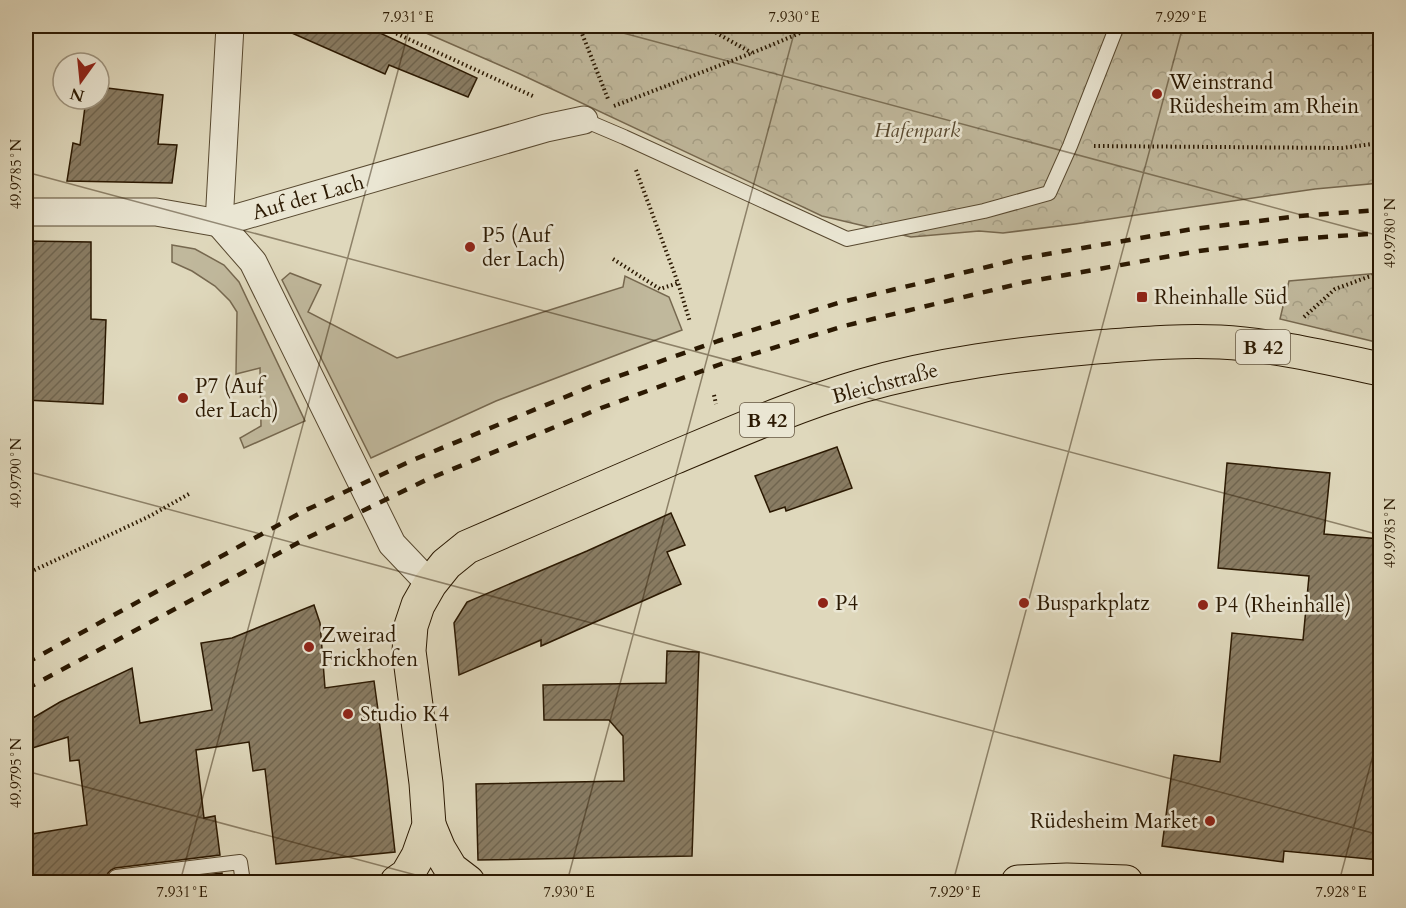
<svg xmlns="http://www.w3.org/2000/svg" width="1406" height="908" viewBox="0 0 1406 908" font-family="Cardo,serif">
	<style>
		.grass { fill: #c0b89c; stroke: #76684f; stroke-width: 1.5 }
		.forest { fill: url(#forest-crowns); stroke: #76684f; stroke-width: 1.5 }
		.building { fill: url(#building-hatch); stroke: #2b1902; stroke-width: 1.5 }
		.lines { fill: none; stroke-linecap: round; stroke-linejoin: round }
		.lane-casing { stroke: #584930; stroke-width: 16 }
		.street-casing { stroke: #584930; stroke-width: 29 }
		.primary-casing { stroke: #2b1902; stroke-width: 35 }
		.path { stroke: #2b1902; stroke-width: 4; stroke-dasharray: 1.5 3; stroke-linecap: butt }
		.lane { stroke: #eae6d3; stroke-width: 14 }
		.street { stroke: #eae6d3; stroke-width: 27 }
		.primary { stroke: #dfd8bc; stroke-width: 33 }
		.rail { stroke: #2b1902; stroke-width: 4.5; stroke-dasharray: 10 10; stroke-linecap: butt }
		.ticks { fill: none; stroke: #2b1902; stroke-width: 1.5; stroke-opacity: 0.45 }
		.poi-dot { fill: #8f2418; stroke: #eae6d3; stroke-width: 2 }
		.labels { text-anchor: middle; stroke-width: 5; stroke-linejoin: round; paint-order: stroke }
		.shield { fill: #eae6d3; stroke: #645641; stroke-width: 1.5 }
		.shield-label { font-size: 20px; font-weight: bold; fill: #2b1902 }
		.poi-label { font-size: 21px; fill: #2b1902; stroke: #eae6d3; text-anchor: start }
		.park-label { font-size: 21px; font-style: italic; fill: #584930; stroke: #eae6d3 }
		.street-label { font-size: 21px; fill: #2b1902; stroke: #eae6d3 }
		.neatline { fill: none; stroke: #2b1902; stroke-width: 2 }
		.ticks-label { font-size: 15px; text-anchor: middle; fill: #2b1902 }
	</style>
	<defs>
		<pattern id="forest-crowns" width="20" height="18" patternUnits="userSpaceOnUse" patternTransform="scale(1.5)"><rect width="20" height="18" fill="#c0b89c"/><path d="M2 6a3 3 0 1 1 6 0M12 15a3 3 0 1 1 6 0" fill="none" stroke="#a59e85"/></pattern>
		<pattern id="building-hatch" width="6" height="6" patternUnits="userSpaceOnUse" patternTransform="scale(1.5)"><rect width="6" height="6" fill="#897c63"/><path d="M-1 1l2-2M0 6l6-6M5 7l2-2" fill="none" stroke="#70654f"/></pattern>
	</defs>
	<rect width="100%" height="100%" fill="#dfd8bc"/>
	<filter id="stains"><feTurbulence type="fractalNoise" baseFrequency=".00333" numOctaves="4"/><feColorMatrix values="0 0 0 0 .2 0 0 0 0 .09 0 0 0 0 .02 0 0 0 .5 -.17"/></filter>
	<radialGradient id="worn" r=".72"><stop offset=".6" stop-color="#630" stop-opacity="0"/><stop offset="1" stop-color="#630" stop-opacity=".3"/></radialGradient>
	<!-- grass -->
	<g class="grass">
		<polygon points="172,245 195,249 224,265 239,282 305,421 244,448 240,438 261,426 260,368 236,374 237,312 230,301 215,286 192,271 172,262"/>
		<polygon points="290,273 321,285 308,312 397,358 623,287 625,276 669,297 682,330 496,401 371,458 282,280"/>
	</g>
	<!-- forest -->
	<g class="forest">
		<polygon points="410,26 1380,26 1380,183 1315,189 1075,224 1003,233 979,231 911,237 822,216 520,74"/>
		<polygon points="1380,273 1380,343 1280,319 1289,281"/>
	</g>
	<!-- building -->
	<g class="building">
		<polygon points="276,26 365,26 477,78 468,97 389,65 385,74"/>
		<polygon points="99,87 163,95 158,144 177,145 172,183 67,181 73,143 80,145 86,99 99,99"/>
		<polygon points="26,241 91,242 91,319 106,320 103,404 26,400"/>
		<polygon points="837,447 852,488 786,511 785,507 770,512 755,476"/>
		<polygon points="1227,463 1330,473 1324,534 1380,539 1380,860 1284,851 1283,862 1162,846 1174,755 1220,762 1232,633 1303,640 1309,576 1218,568"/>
		<polygon points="671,513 685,545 667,552 681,584 541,646 541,640 459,675 454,623 467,602 587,551"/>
		<polygon points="314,605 320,623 325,688 374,681 378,710 372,712 378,712 387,780 395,852 276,864 265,769 253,771 249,742 196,750 204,818 215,816 220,855 115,868 111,870 108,873 108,882 26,882 26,835 87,825 79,760 70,761 68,737 26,750 26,722 60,702 132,668 140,723 212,710 201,643 232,638"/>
		<polygon points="667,651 699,652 692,856 478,860 476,784 624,781 623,736 609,720 544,720 543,685 666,683"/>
		<polygon points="222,873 223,882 145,882"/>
	</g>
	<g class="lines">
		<defs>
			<g id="lane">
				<polyline points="584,120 624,137 847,239 984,211 1049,193 1070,146 1117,26"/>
				<polyline points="117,882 116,877 240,862 243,882"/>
			</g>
			<g id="street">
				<polyline points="230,26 219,223 253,262 392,544 430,584"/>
				<polyline points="26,212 156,212 219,223 546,128 584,120"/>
			</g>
			<g id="primary">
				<polyline points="429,825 439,849 451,869 468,882"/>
				<path d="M397 882 407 875 418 856 429 825 426 783 409 651 411 626 418 605 430 584 446 564 467 547C536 517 604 488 673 458 735 432 797 405 861 386 937 364 1017 354 1096 347 1137 344 1179 340 1220 342 1274 345 1328 358 1380 369"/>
				<polyline points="1018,882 1067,880 1126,882"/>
			</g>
		</defs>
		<!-- lane casing -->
		<use href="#lane" class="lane-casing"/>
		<!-- street casing -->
		<use href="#street" class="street-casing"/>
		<!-- primary casing -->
		<use href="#primary" class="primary-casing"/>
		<!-- path -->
		<g class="path">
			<polyline points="380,26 535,97"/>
			<polyline points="579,26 608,99"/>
			<polyline points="704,26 752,53"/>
			<polyline points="614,106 752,53 817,26"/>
			<polyline points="1094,146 1342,148 1380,143"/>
			<polyline points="636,170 678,283 690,322"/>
			<polyline points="613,259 660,289 678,283"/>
			<polyline points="1304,317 1335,289 1368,277 1380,274"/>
			<polyline points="714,395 716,404"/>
			<polyline points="26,574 148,517 189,494"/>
		</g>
		<!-- lane -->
		<use href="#lane" class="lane"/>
		<!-- street -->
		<use href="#street" class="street"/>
		<!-- primary -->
		<use href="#primary" class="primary"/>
		<!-- rail -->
		<g class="rail">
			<polyline points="26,663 304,511 413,460 599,383 718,341 838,303 1024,258 1193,229 1300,216 1380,210"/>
			<polyline points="26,689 309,537 426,480 601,408 721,364 844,326 1026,282 1199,251 1299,239 1380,233"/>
		</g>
	</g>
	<!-- ticks -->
	<path class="ticks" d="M597 26 1380 236M26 172 1380 535M26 471 1380 835M26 771 442 882M180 882 410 26M567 882 796 26M953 882 1183 26M1339 882 1380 729"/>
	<!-- markers -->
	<g class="poi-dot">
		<circle cx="1157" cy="94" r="6"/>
		<circle cx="470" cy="247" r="6"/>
		<rect x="1136" y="291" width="12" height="12" rx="3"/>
		<circle cx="183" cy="398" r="6"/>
		<circle cx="823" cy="603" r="6"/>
		<circle cx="1024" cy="603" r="6"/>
		<circle cx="1203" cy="605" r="6"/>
		<circle cx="309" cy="647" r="6"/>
		<circle cx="348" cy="714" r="6"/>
		<circle cx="1210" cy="821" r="6"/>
	</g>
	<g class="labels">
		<!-- shield labels -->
		<g class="shield">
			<rect x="1236" y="330" width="54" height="34" rx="4.5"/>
			<rect x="740" y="403" width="54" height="34" rx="4.5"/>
		</g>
		<g class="shield-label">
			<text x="1263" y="354">B 42</text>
			<text x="767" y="427">B 42</text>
		</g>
		<!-- poi labels -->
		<g class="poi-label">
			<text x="1169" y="89">Weinstrand<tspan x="1169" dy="24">Rüdesheim am Rhein</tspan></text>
			<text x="482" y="242">P5 (Auf<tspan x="482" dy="24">der Lach)</tspan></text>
			<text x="1154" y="304">Rheinhalle Süd</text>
			<text x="195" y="393">P7 (Auf<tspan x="195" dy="24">der Lach)</tspan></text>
			<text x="835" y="610">P4</text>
			<text x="1036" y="610">Busparkplatz</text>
			<text x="1215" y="612">P4 (Rheinhalle)</text>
			<text x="321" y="642">Zweirad<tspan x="321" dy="24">Frickhofen</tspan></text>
			<text x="360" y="721">Studio K4</text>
			<text x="1198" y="828" text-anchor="end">Rüdesheim Market</text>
		</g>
		<!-- park labels -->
		<g class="park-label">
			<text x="917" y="137">Hafenpark</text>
		</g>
		<!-- street labels -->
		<g class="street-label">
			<text transform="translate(308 197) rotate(-16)" y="7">Auf der Lach</text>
			<text transform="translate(885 383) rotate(-15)" y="7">Bleichstraße</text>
		</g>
	</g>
	<!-- margin -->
	<rect width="1406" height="908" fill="none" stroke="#dfd8bc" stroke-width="66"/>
	<!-- north arrow -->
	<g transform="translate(81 81) rotate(195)"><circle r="28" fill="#eae6d3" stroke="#9e947f" stroke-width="1.5"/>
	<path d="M0-4.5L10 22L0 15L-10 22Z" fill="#8f2418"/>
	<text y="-9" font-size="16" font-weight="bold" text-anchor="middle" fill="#2b1902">N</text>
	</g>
	<rect x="33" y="33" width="1340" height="842" class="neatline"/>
	<g class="ticks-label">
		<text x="408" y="22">7.931°E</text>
		<text x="794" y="22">7.930°E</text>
		<text x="1181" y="22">7.929°E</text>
		<text transform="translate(16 174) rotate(-90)" y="5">49.9785°N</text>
		<text transform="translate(1390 233) rotate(-90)" y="5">49.9780°N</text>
		<text transform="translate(16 473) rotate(-90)" y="5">49.9790°N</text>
		<text transform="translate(1390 533) rotate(-90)" y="5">49.9785°N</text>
		<text transform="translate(16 773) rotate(-90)" y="5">49.9795°N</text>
		<text x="182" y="897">7.931°E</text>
		<text x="569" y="897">7.930°E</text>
		<text x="955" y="897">7.929°E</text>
		<text x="1341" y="897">7.928°E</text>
	</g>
	<rect width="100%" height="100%" filter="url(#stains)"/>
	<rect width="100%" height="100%" fill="url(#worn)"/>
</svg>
